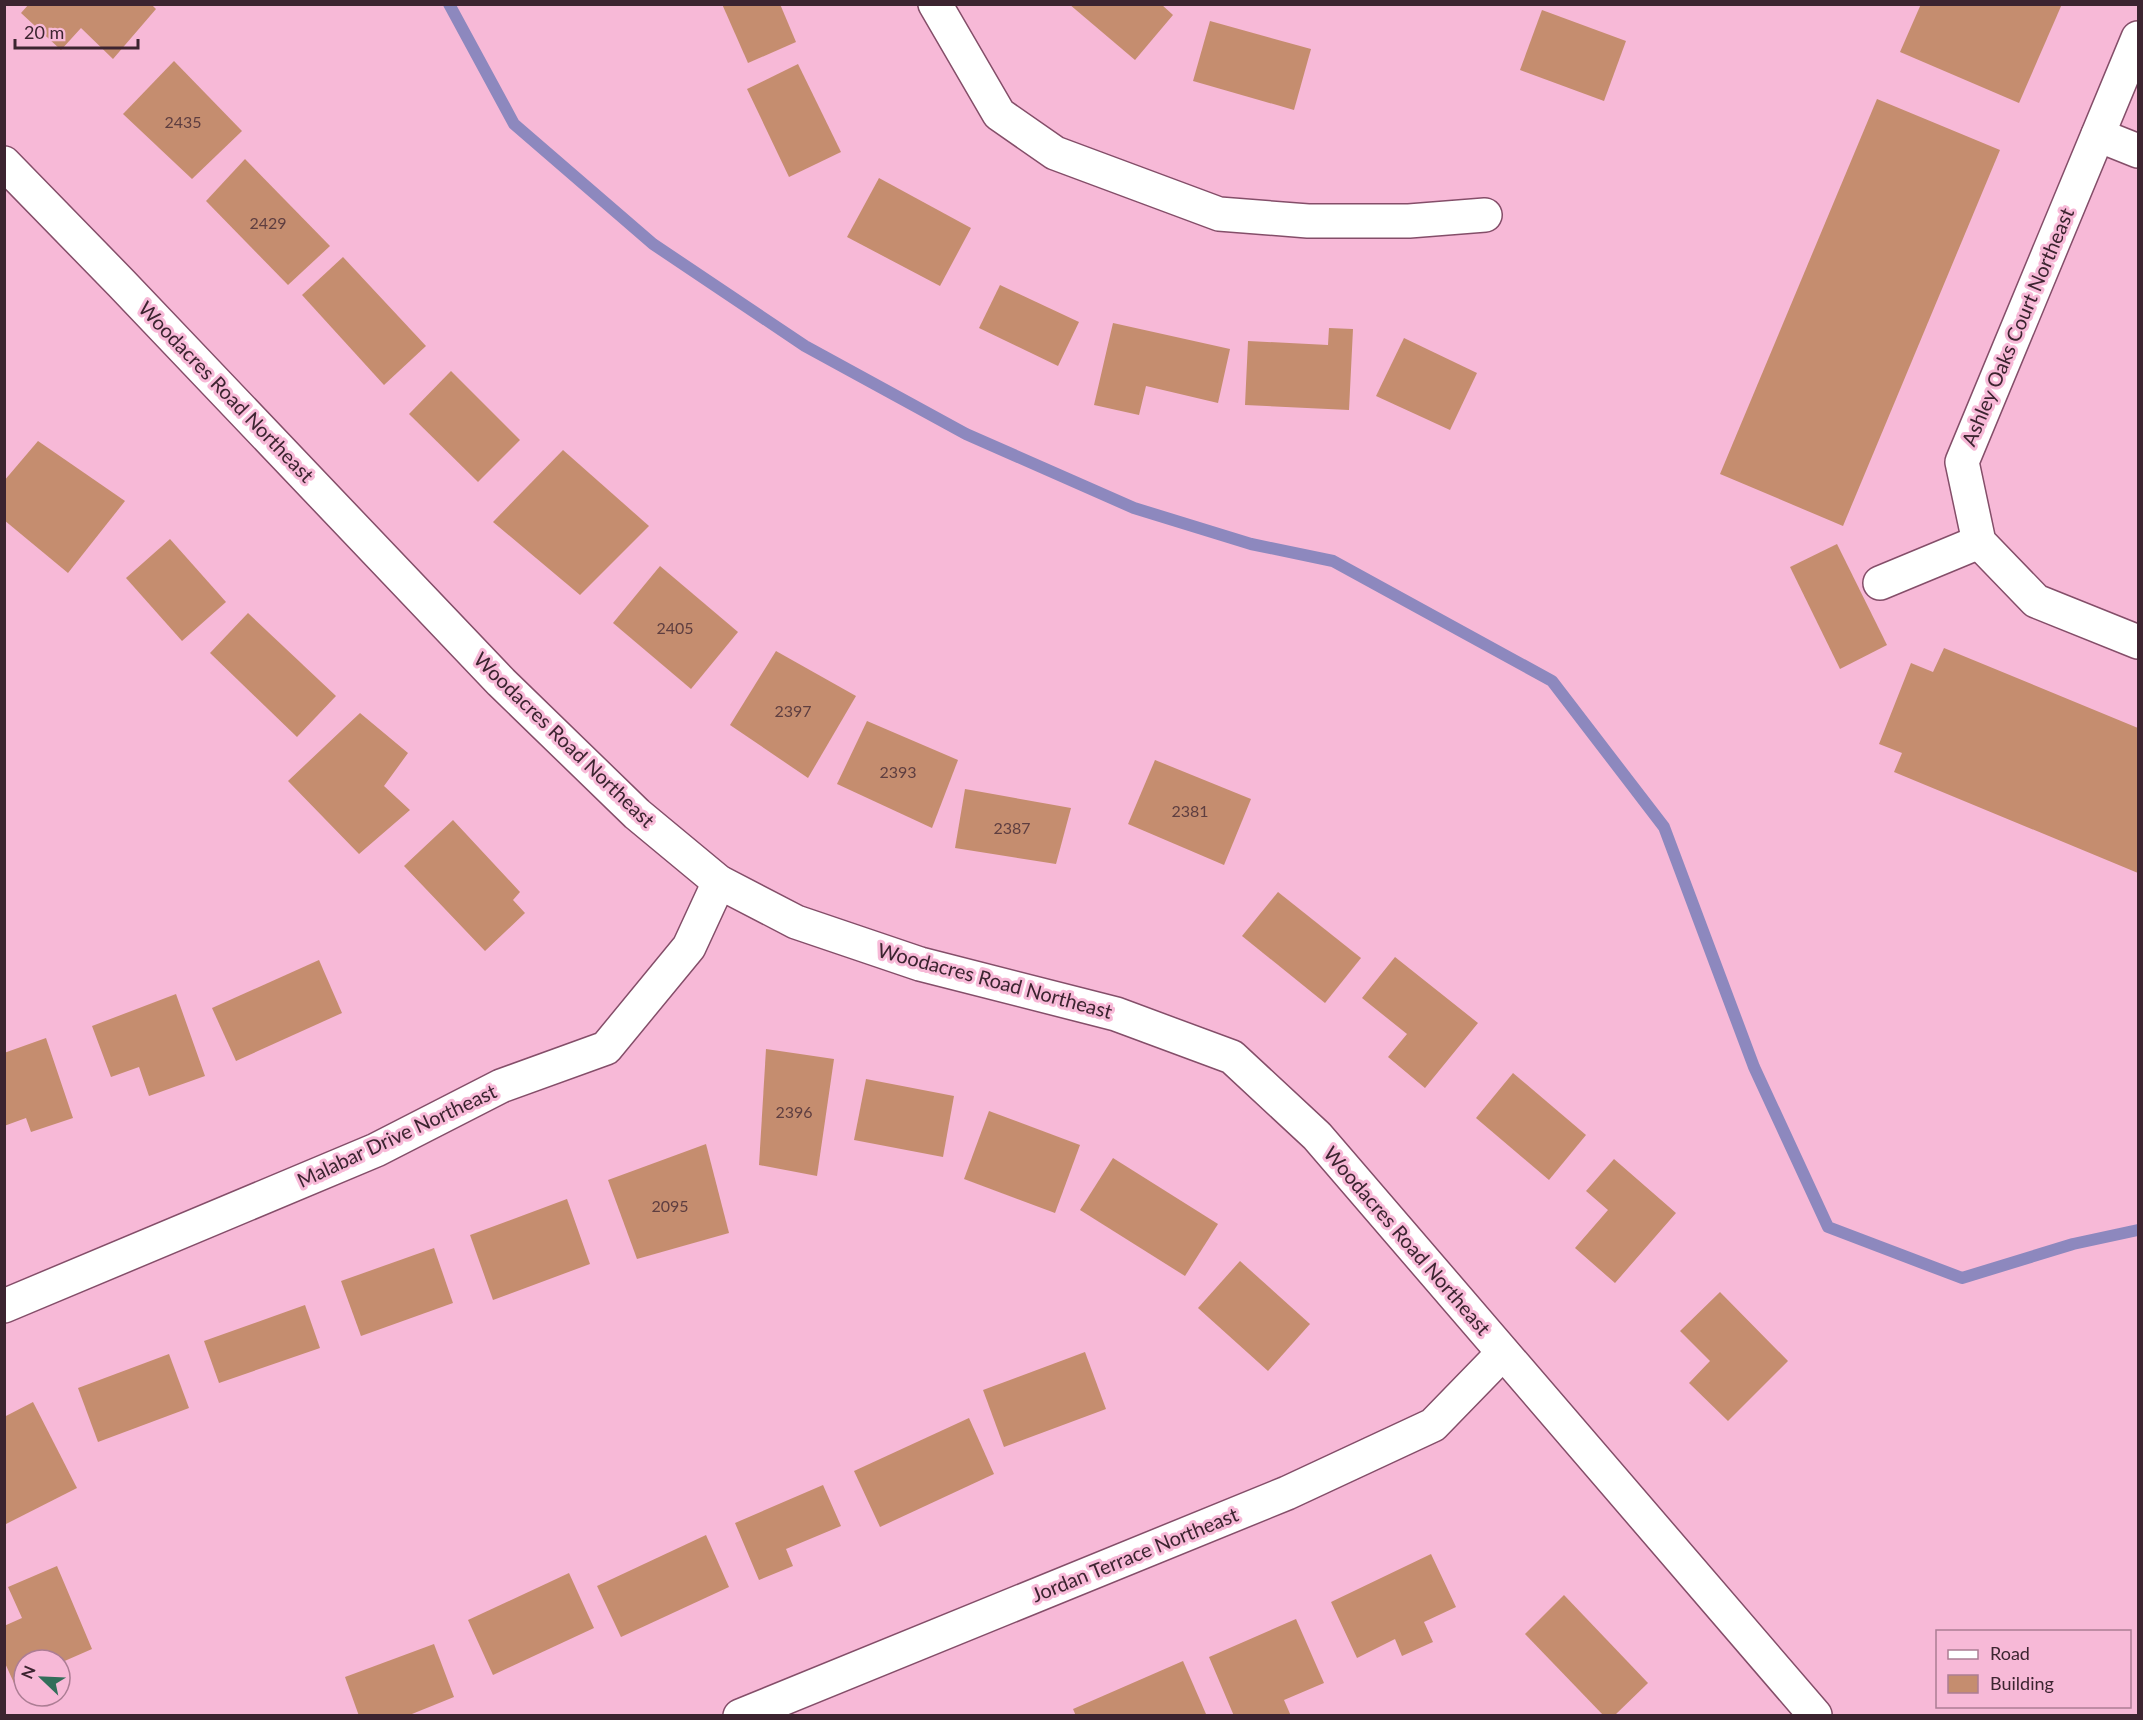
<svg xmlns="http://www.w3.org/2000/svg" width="2143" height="1720" viewBox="0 0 2143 1720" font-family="Lato,sans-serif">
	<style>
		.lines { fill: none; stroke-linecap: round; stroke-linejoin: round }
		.stream { stroke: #8d88be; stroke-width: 12 }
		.building { fill: #c58d6f }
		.minor-casing { stroke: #844e69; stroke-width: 36 }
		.minor { stroke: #fff; stroke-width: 33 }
		.labels { text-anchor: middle; stroke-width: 6; stroke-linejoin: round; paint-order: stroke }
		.number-label { font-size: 16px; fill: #5e3e40 }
		.street-label { font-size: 20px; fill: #3c2430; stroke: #f7b9d7 }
	</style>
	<rect width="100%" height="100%" fill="#f7b9d7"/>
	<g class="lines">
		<!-- stream -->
		<polyline class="stream" points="449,4 514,124 653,244 805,346 966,434 1134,508 1251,544 1333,561 1552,681 1664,827 1754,1067 1828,1227 1962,1278 2073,1244 2138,1230"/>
	</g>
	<!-- building -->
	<g class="building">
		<polygon points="29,4 151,4 156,9 113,59 81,28 61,50 21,13"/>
		<polygon points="722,4 780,4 796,42 748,63"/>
		<polygon points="1069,4 1161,4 1173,15 1135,60"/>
		<polygon points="1921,4 2062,4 2019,103 1900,52"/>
		<polygon points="1542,10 1626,41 1604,101 1520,70"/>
		<polygon points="1210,21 1311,49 1294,110 1193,81"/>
		<polygon points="174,61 242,131 192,179 123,114"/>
		<polygon points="798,64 841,152 789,177 747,89"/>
		<polygon points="1877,99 2000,150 1843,526 1720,474"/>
		<polygon points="245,159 330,246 288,285 206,201"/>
		<polygon points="879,178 971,228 940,286 847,237"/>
		<polygon points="343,257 426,346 384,385 302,295"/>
		<polygon points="1000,285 1079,322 1058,366 979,328"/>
		<polygon points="1113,323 1230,349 1218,403 1146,386 1139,415 1094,405"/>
		<polygon points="1329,328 1353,329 1349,410 1245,405 1248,341 1328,345"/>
		<polygon points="1404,338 1477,373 1450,430 1376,396"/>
		<polygon points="451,371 520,440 478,482 409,414"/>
		<polygon points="38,441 125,501 68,573 4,520 4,481"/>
		<polygon points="563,450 649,526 580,595 493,522"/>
		<polygon points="170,539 226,602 182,641 126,578"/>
		<polygon points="1837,544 1887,645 1840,669 1790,567"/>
		<polygon points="660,566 738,632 691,689 613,623"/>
		<polygon points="248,613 336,696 297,737 210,653"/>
		<polygon points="1944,648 2138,728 2138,873 1894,772 1902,753 1879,744 1911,663 1933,672"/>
		<polygon points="776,651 856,696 808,778 730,725"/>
		<polygon points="360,713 408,753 384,786 410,810 359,854 288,781"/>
		<polygon points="867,721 958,760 932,828 837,784"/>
		<polygon points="1155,760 1251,799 1224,865 1128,824"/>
		<polygon points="965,789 1071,808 1056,864 955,848"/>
		<polygon points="453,820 520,892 513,900 525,913 485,951 404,866"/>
		<polygon points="1278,892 1361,958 1325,1003 1242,936"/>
		<polygon points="1395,957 1478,1023 1425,1088 1388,1057 1407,1034 1362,998"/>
		<polygon points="319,960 342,1013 236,1061 212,1008"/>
		<polygon points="176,994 205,1076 149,1096 139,1067 111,1077 92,1026"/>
		<polygon points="46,1038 73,1118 31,1132 26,1118 4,1126 4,1053"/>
		<polygon points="766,1049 834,1059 817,1176 759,1165"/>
		<polygon points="1513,1073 1586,1135 1549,1180 1476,1118"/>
		<polygon points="866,1079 954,1096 943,1157 854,1140"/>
		<polygon points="989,1111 1080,1145 1055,1213 964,1179"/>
		<polygon points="706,1144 729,1233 637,1259 608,1180"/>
		<polygon points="1113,1158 1218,1224 1185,1276 1080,1210"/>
		<polygon points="1614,1159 1676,1213 1615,1283 1575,1248 1608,1210 1586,1191"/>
		<polygon points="567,1199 590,1264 493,1300 470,1235"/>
		<polygon points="434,1248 453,1303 361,1336 341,1281"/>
		<polygon points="1240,1261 1310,1324 1268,1371 1198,1308"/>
		<polygon points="1720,1292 1788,1361 1728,1421 1689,1383 1710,1361 1680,1331"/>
		<polygon points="305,1305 320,1348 219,1383 204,1341"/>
		<polygon points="1085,1352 1106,1409 1004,1447 983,1390"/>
		<polygon points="169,1354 189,1408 98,1442 78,1388"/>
		<polygon points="33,1402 77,1488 4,1525 4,1417"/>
		<polygon points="969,1418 994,1474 880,1527 854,1471"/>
		<polygon points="823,1485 841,1526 786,1549 793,1566 759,1580 735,1523"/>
		<polygon points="706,1535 729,1587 621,1637 597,1586"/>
		<polygon points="1431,1554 1456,1607 1424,1622 1433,1642 1402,1656 1395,1639 1357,1658 1331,1602"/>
		<polygon points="57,1566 92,1649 60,1663 60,1660 24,1660 24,1679 14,1683 4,1661 4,1626 22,1618 8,1587"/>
		<polygon points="569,1573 594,1628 493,1675 468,1620"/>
		<polygon points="1564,1595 1648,1683 1614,1716 1604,1716 1525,1634"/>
		<polygon points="1296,1619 1324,1683 1284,1700 1291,1716 1249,1716 1248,1714 1234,1716 1209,1657"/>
		<polygon points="434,1644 454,1697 407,1716 359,1716 345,1677"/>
		<polygon points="1183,1661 1206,1714 1076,1716 1073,1709"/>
	</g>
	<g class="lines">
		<defs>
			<g id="minor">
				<polyline points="935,4 999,114 1055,153 1219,214 1308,221 1409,221 1485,215"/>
				<polyline points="2138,38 1962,462 1979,542 2036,601 2138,642"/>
				<polyline points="2098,135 2138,151"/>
				<polyline points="4,163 121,283 501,682 637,814 719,882 796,922 920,964 1116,1014 1232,1057 1317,1136 1815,1715"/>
				<polyline points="1880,583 1979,542"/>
				<polyline points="4,1306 376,1150 501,1086 606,1048 689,947 719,882"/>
				<polyline points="740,1716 1287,1493 1433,1425 1503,1353"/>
			</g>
		</defs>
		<!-- minor casing -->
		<use href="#minor" class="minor-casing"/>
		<!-- minor -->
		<use href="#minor" class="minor"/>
	</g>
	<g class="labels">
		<!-- number labels -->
		<g class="number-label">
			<text x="183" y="128">2435</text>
			<text x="268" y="229">2429</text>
			<text x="675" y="634">2405</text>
			<text x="793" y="717">2397</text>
			<text x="898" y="778">2393</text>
			<text x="1190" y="817">2381</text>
			<text x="1012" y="834">2387</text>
			<text x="794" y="1118">2396</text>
			<text x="670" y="1212">2095</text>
		</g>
		<!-- street labels -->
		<g class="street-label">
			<text transform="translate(2018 327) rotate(-67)" y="7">Ashley Oaks Court Northeast</text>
			<text transform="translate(226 392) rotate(46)" y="7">Woodacres Road Northeast</text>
			<text transform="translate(564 740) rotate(44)" y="7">Woodacres Road Northeast</text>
			<text transform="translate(995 981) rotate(15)" y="7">Woodacres Road Northeast</text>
			<text transform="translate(397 1136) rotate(-25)" y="7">Malabar Drive Northeast</text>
			<text transform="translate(1407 1241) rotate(49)" y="7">Woodacres Road Northeast</text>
			<text transform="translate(1135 1555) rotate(-22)" y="7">Jordan Terrace Northeast</text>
		</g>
	</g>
	<!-- border -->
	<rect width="2143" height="1720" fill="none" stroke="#3c2430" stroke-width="12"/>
	<!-- legend -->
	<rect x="1936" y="1630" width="195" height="78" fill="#f7b9d7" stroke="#ac7d94" stroke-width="1.5"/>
	<rect x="1948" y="1650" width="30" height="9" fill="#ffffff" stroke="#ac7d94" stroke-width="1.5"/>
	<text x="1990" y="1660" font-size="18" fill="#3c2430">Road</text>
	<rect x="1948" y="1675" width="30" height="18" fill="#c58d6f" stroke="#ac7d94" stroke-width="1.5"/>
	<text x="1990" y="1690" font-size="18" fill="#3c2430">Building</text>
	<!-- north arrow -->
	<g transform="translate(42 1678) rotate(293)"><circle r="28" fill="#f7b9d7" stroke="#ac7d94" stroke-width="1.5"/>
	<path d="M0-4.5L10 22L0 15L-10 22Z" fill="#326e5a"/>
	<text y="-9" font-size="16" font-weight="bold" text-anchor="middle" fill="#3c2430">N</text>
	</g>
	<!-- scale -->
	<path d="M15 39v9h123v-9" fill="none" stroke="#3c2430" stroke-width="3"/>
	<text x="24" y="39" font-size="18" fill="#3c2430" stroke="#f7b9d7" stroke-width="4.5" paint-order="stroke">20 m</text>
</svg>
